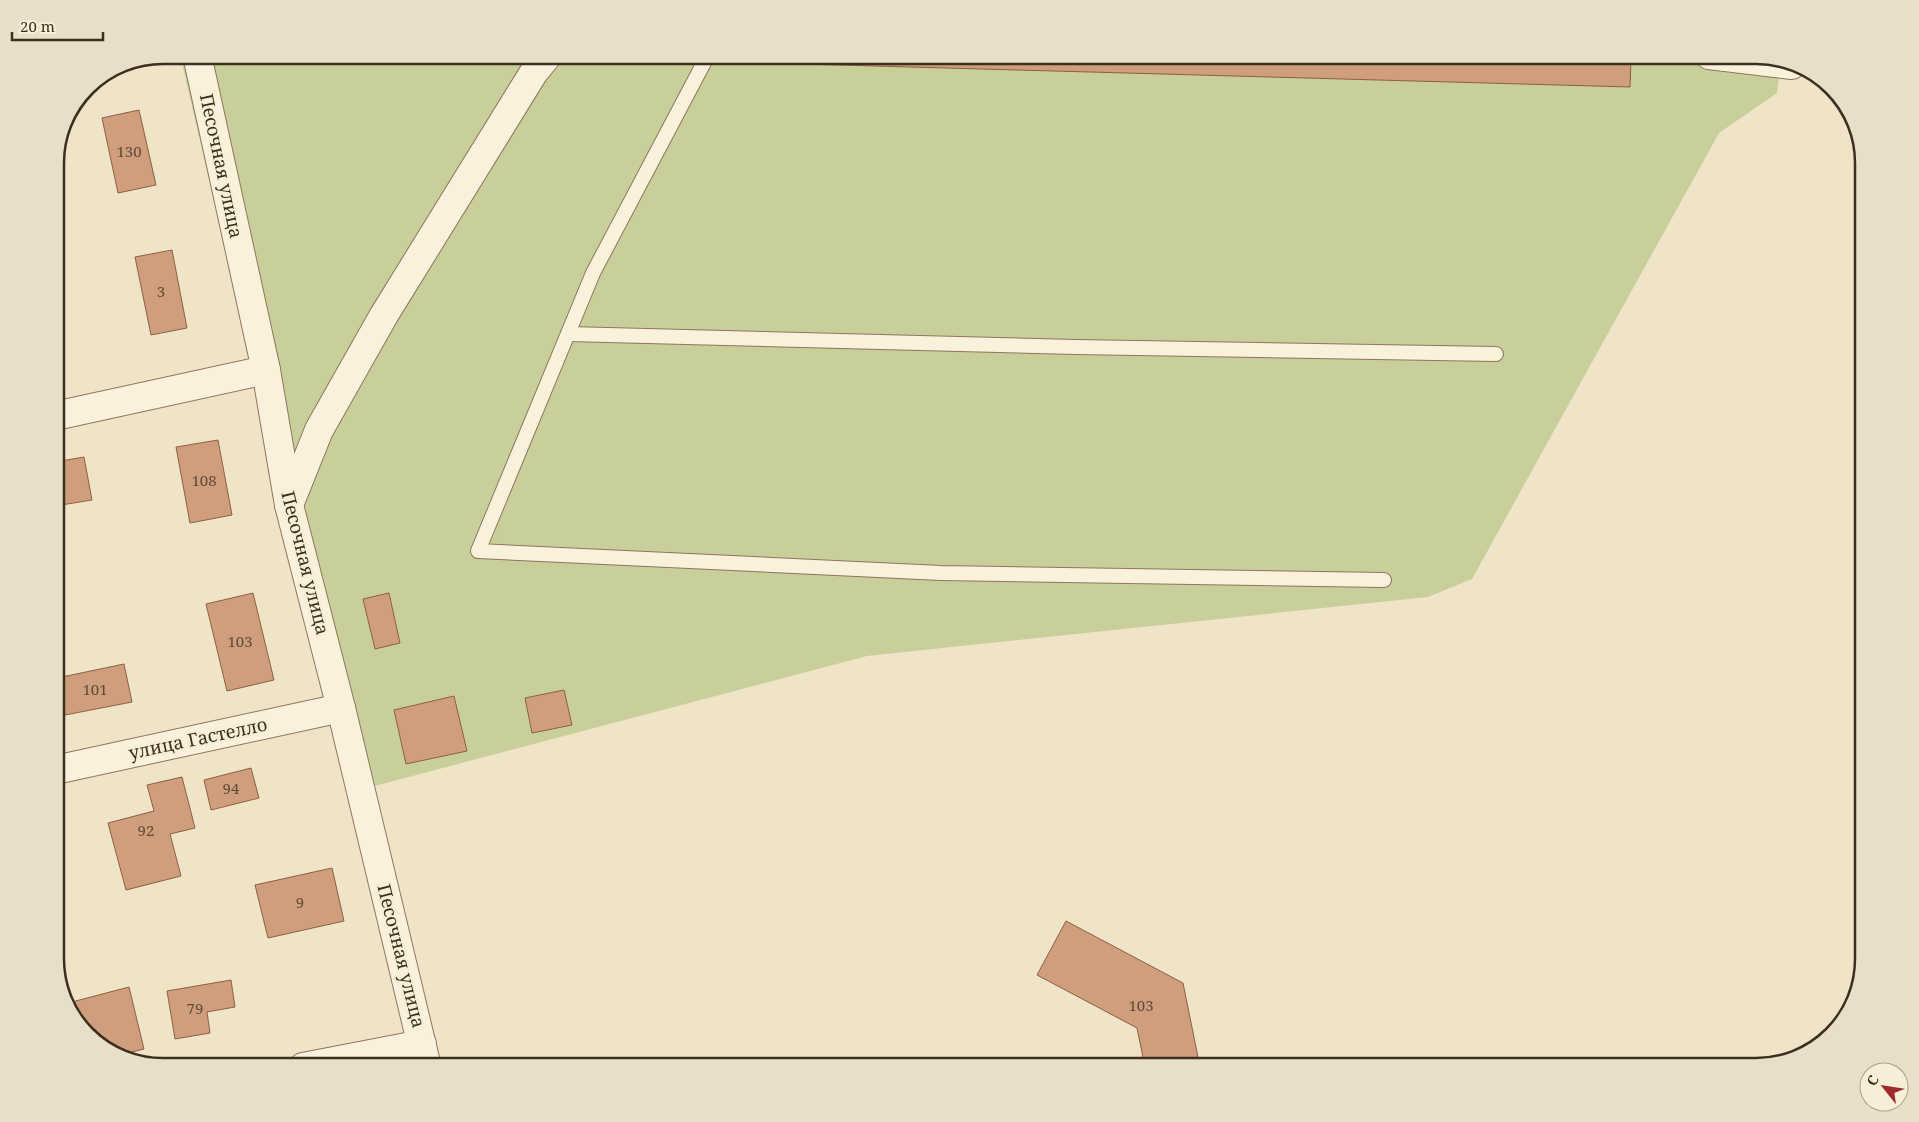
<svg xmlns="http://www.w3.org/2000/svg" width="1919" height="1122" viewBox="0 0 1919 1122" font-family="'Noto Serif',serif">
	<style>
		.green { fill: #c9cf9b }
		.building { fill: #cf9f7d; stroke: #8d5f41 }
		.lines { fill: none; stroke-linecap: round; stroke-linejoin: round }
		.lane-casing { stroke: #8d765c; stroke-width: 16 }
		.street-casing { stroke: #8d765c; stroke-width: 30 }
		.lane { stroke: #faf1dc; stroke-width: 14 }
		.street { stroke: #faf1dc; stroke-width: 28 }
		.labels { text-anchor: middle; stroke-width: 5; stroke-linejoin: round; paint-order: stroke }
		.number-label { font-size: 15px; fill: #624a37 }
		.street-label { font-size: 18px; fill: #3d2e20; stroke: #f7eed8 }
		.rim { fill: none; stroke: #3d2e20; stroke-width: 2.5 }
	</style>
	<rect width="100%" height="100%" fill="#f0e4c8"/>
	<!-- green -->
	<g class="green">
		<polygon points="180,55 1756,55 1781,62 1777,93 1719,133 1472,579 1428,597 867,656 352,792"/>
		<polygon points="858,1057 860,1067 815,1067"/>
	</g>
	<!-- building -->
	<g class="building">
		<polygon points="730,55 1444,55 1631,60 1630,87 730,62"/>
		<polygon points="139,110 156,185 118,193 102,118"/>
		<polygon points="172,250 187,328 151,335 135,257"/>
		<polygon points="55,329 64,369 55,371"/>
		<polygon points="218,440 232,515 190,523 176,447"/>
		<polygon points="84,457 92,500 55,506 55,462"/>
		<polygon points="253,593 274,680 227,691 206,604"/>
		<polygon points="389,593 400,643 375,649 363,599"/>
		<polygon points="124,664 132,702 65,715 57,678"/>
		<polygon points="564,690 572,725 532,733 525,698"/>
		<polygon points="454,696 467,751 406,764 394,710"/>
		<polygon points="251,768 259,798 211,810 204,780"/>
		<polygon points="182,777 195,828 170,834 181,876 126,890 108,823 154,811 147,785"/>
		<polygon points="332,868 344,921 268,938 255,885"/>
		<polygon points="55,882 61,909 55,911"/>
		<polygon points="1066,921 1183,983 1200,1067 1145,1067 1137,1028 1037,975"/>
		<polygon points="231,980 235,1007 207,1012 210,1033 175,1039 167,991"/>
		<polygon points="129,987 144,1049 120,1055 109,1053 73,1019 68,1003"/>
	</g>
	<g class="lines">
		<defs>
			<g id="lane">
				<polyline points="708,55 593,273 478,551 941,573 1384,580"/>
				<polyline points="568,334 1076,347 1496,354"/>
			</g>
			<g id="street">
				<polyline points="197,55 266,370 289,505 341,708 427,1067"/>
				<polyline points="1709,55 1792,65"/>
				<polyline points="55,416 266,370"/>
				<polyline points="289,505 319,430 384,315 534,72 548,55"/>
				<polyline points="55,770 341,708"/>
				<polyline points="303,1067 422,1044"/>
			</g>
		</defs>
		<!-- lane casing -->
		<use href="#lane" class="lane-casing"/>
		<!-- street casing -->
		<use href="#street" class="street-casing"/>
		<!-- lane -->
		<use href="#lane" class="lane"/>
		<!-- street -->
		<use href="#street" class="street"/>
	</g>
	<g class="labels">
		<!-- number labels -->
		<g class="number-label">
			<text x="129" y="157">130</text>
			<text x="161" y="297">3</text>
			<text x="204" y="486">108</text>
			<text x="240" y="647">103</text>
			<text x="95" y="695">101</text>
			<text x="231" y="794">94</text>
			<text x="146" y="836">92</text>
			<text x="300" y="908">9</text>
			<text x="1141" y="1011">103</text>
			<text x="195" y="1014">79</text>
		</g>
		<!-- street labels -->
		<g class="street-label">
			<text transform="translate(221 166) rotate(78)" y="6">Песочная улица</text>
			<text transform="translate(305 563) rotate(76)" y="6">Песочная улица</text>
			<text transform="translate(198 739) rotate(-12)" y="6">улица Гастелло</text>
			<text transform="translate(401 956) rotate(76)" y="6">Песочная улица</text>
		</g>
	</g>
	<!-- crop -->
	<path d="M0 0H1919V1122H0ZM163 64H1756A99 99 0 0 1 1855 163V959A99 99 0 0 1 1756 1058H163A99 99 0 0 1 64 959V163A99 99 0 0 1 163 64Z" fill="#e8dfc9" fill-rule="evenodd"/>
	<path class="rim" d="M163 64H1756A99 99 0 0 1 1855 163V959A99 99 0 0 1 1756 1058H163A99 99 0 0 1 64 959V163A99 99 0 0 1 163 64Z"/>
	<!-- north arrow -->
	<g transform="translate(1884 1087) rotate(300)"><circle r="24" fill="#f7eed8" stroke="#ada18e"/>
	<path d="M0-4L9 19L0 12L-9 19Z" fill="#9e2a2b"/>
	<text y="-8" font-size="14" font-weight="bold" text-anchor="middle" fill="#3d2e20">С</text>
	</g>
	<!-- scale -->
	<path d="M12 32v8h91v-8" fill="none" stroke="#3d2e20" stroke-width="2.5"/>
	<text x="20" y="32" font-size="15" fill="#3d2e20" stroke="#f7eed8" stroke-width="4" paint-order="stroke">20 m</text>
</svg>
